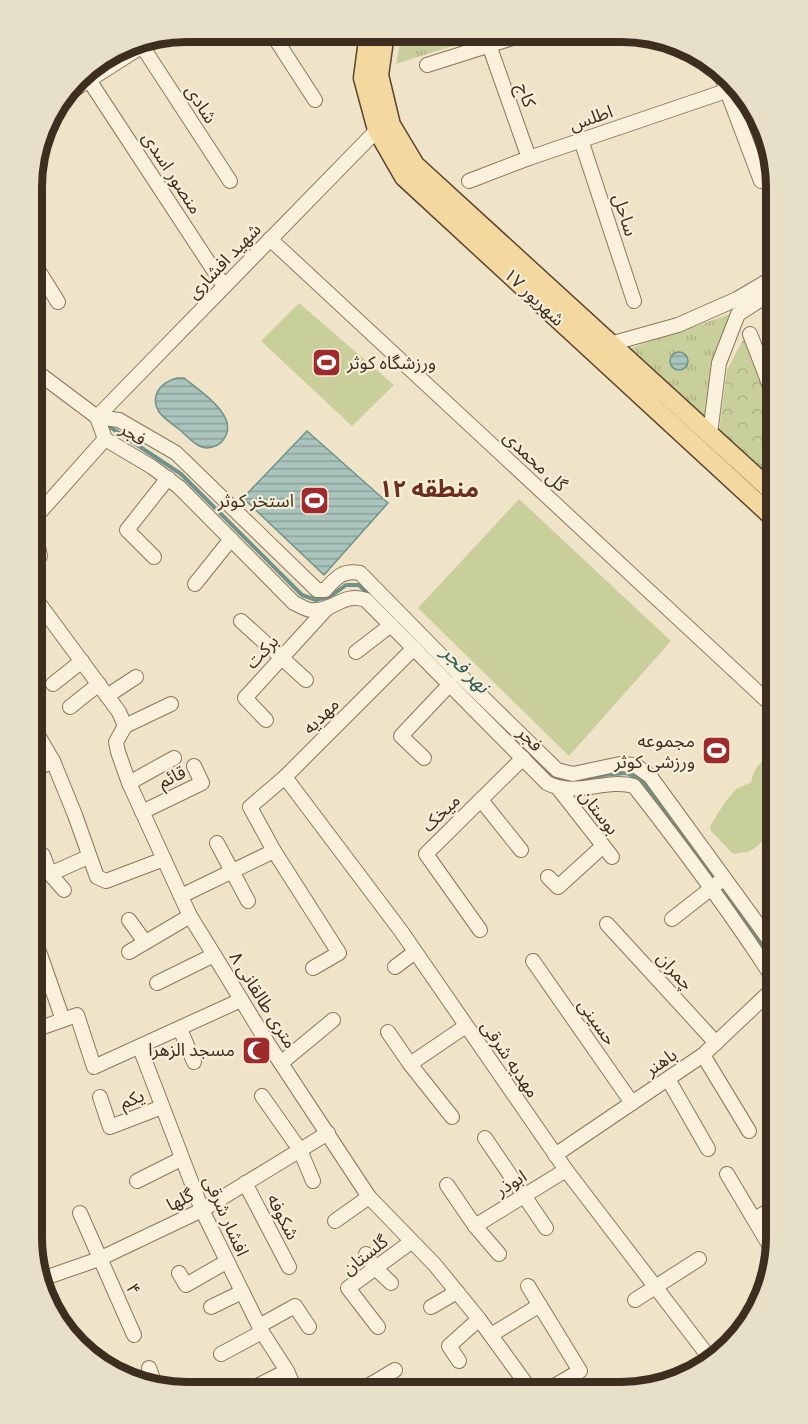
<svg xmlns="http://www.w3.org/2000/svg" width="808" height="1424" viewBox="0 0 808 1424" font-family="'Source Serif 4','Noto Sans Arabic',serif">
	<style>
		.grass { fill: #c9cf9b }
		.forest { fill: url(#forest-crowns) }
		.park { fill: url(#park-tufts) }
		.water { fill: url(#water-rules); stroke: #6f938a; stroke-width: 1.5 }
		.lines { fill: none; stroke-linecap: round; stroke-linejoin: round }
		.stream { stroke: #6f938a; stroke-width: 4 }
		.minor-casing { stroke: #8d765c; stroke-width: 16 }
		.major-casing { stroke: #5b4430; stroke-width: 21 }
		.minor { stroke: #faf1dc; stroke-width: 14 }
		.major { stroke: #f3d9a0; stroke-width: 18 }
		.labels { text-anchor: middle; stroke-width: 4.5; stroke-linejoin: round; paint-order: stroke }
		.street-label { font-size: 18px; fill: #3d2e20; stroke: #f7eed8 }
		.poi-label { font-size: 18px; fill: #3d2e20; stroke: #f7eed8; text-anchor: end }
		.water-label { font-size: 20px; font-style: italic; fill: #2f5d5a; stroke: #f7eed8 }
		.district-label { font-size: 24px; font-weight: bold; fill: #6b2e1e; stroke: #f7eed8 }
		.rim { fill: none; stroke: #3d2e20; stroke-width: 8 }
	</style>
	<defs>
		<pattern id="forest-crowns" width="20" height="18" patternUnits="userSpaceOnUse" patternTransform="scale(1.5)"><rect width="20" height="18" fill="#c9cf9b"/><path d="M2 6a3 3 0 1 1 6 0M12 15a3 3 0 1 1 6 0" fill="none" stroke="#aeb285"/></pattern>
		<pattern id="park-tufts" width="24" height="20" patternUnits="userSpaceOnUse" patternTransform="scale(1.5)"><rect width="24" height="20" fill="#c9cf9b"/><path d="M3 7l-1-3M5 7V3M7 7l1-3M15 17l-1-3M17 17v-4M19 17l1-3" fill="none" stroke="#aeb285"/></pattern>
		<pattern id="water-rules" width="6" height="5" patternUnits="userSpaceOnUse" patternTransform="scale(1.5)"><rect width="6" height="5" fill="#a9c4bc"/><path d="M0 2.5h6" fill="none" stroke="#8ba098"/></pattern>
	</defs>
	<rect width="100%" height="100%" fill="#f0e4c8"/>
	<!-- grass -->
	<g class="grass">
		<polygon points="299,303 394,385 352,426 261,341"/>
		<polygon points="519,499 671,641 569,756 418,608"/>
		<path d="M768 757H776V819C771 831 760 847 748 852 743 853 737 853 733 854L711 831 710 826 725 802 736 789 751 782C754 769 758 764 768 757Z"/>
	</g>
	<!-- forest -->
	<polygon class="forest" points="746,334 776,414 776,486 719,431 727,370"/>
	<!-- park -->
	<g class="park">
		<polygon points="402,33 493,33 396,64"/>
		<polygon points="730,314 712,362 704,419 628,349"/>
	</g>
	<!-- water -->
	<g class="water">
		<circle cx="679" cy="361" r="9"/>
		<path d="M177 378H184C200 391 238 415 225 437 222 444 214 448 206 448 196 447 187 436 180 430 174 425 164 419 159 412 149 396 161 382 177 378Z"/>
		<polygon points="307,431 388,503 324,575 243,498"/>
	</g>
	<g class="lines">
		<!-- stream -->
		<g class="stream">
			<polyline points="107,425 181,474 302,595 316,600 331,596 346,585 359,585 371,597"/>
			<polyline points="419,644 461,685"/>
			<polyline points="475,699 550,773 560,779 577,783 603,775 626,773 641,779 776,965"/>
		</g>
		<defs>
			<g id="minor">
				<polyline points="271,32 315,100"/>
				<polyline points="489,45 529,158"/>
				<polyline points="142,46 230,181"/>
				<polyline points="427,65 525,34"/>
				<polyline points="718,67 761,181"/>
				<polyline points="89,80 224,286"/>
				<polyline points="64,96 155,38"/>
				<polyline points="581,140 634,301"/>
				<polyline points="469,181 529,158 726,91"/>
				<polyline points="270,239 776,709"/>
				<polyline points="33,262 58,302"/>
				<polyline points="750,334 776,402"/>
				<polyline points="610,344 678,325 737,299 776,276"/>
				<path d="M33 369 97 417 119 420 176 453 317 590H325C337 577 342 570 360 573L465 680 557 770 573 774 620 764 635 765 650 776 776 949"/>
				<path d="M97 417 105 439 152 467 179 487 294 603C299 605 306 610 311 610 334 612 342 592 366 600L547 783C575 798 605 778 634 786 684 850 733 915 776 983"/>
				<polyline points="97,417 377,130 385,127"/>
				<polyline points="710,434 719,363 738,314 776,290"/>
				<polyline points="32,521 105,439"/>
				<polyline points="154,557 127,530 168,478"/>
				<polyline points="32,572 40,556 38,547 32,542"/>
				<polyline points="195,584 231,539"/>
				<polyline points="32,594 119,712 125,726 116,742 118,752 129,783 190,916 214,955 267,1042 369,1197 435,1265 479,1319 532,1392"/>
				<polyline points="241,621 306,680"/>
				<polyline points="356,652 391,625"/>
				<polyline points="53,684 82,661"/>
				<polyline points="107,696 136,677"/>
				<polyline points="70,707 99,684"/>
				<polyline points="266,720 245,698 328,607"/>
				<polyline points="32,725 53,761"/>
				<polyline points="125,726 171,704"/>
				<polyline points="424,758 401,736 450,684"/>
				<polyline points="32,771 53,761 75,815 97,877 106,881 164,859"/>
				<polyline points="285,777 401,931 566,1170 709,1357"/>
				<polyline points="129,783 174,758"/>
				<polyline points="558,788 612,857"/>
				<polyline points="481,800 521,850"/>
				<polyline points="142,812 202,783 194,766"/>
				<polyline points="217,843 248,901"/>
				<polyline points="43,855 50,874 64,890"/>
				<polyline points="50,874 88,857"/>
				<polyline points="548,877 558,887 603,846"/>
				<polyline points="181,896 274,851"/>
				<polyline points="672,919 718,883"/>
				<polyline points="129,920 145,942"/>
				<polyline points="607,924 716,1043"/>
				<polyline points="480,930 426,854 523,758"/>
				<polyline points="35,940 63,1020"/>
				<polyline points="129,952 190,916"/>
				<polyline points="533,961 632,1103"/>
				<polyline points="395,967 415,952"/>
				<polyline points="313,968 339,953 274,851 250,807 285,777 414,648"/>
				<polyline points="157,983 214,955"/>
				<polyline points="180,1029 194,1062"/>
				<polyline points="32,1031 77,1015 94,1067 241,1000"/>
				<polyline points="388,1032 410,1064 452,1117"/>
				<polyline points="140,1048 202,1210 262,1332 287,1371 296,1392"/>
				<polyline points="703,1055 749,1131"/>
				<polyline points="281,1063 333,1020"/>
				<polyline points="410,1064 466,1026"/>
				<polyline points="668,1079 708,1149"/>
				<polyline points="262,1096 300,1150 313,1181"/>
				<polyline points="100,1097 110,1127 162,1107"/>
				<polyline points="485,1138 546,1228"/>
				<polyline points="555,1155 703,1055 776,986"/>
				<polyline points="727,1174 774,1253"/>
				<polyline points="32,1177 36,1175 32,1164"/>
				<polyline points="137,1181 181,1159"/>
				<polyline points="245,1183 289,1267"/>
				<polyline points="447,1185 475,1226 499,1254"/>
				<polyline points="80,1213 134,1335"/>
				<polyline points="755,1219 776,1206"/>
				<polyline points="335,1221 369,1197"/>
				<polyline points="475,1226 566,1170"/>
				<polyline points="366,1254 375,1268 391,1283"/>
				<polyline points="179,1273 186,1285 226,1262"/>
				<polyline points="39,1280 99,1259 202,1210 328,1133"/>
				<polyline points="528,1286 580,1371 544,1392"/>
				<polyline points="635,1300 699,1259"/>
				<polyline points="211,1307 242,1292"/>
				<polyline points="431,1307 457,1292"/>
				<polyline points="259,1326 295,1306 309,1327"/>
				<polyline points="378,1327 348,1288 411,1242"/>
				<polyline points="491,1335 540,1305"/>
				<polyline points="221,1354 262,1332"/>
				<polyline points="459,1361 449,1346 479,1319"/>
				<polyline points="149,1368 156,1387"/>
				<polyline points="247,1391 287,1371"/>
				<polyline points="358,1392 395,1370"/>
			</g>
			<g id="major">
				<polyline points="369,33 363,78 377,130 404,177 776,520"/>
				<polyline points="385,33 379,75 391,125 415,165 776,495"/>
			</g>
		</defs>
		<!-- minor casing -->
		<use href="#minor" class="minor-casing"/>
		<!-- major casing -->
		<use href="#major" class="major-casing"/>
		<!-- minor -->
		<use href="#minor" class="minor"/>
		<!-- major -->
		<use href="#major" class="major"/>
	</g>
	<!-- icons -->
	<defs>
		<symbol id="stadium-square" viewBox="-11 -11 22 22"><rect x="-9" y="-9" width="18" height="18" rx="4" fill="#9e2a2b" stroke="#f7eed8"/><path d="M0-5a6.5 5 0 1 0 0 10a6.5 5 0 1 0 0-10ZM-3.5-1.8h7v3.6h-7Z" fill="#fff"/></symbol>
		<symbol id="mosque-square" viewBox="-11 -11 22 22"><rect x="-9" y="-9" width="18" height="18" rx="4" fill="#9e2a2b" stroke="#f7eed8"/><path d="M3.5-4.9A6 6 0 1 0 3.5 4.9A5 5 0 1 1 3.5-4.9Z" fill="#fff"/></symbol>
	</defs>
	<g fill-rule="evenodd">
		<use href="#stadium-square" x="310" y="346" width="33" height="33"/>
		<use href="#stadium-square" x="298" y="484" width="33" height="33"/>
		<use href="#stadium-square" x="700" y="734" width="33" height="33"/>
		<use href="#mosque-square" x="240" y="1034" width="33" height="33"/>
	</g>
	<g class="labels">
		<!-- street labels -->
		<g class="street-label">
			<text transform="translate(526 95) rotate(70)" y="6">کاج</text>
			<text transform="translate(201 104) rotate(57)" y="6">شادی</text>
			<text transform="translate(591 118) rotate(-19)" y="6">اطلس</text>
			<text transform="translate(172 173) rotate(57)" y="6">منصور اسدی</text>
			<text transform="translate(625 215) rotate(72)" y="6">ساحل</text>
			<text transform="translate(224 261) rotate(-46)" y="6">شهید افشاری</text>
			<text transform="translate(534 297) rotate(43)" y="6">۱۷ شهریور</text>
			<text transform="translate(133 434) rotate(32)" y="6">فجر</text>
			<text transform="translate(535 461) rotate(43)" y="6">گل محمدی</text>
			<text transform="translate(262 652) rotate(-47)" y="6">برکت</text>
			<text transform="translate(321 716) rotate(-45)" y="6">مهدیه</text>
			<text transform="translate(530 739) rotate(45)" y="6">فجر</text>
			<text transform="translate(172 777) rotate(-26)" y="6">قائم</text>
			<text transform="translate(599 812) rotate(52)" y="6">بوستان</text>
			<text transform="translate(441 813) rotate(-44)" y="6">میخک</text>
			<text transform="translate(675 971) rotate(48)" y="6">چمران</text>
			<text transform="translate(263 1000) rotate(58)" y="6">۸ متری طالقانی</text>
			<text transform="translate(597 1022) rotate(55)" y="6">حسینی</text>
			<text transform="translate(510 1059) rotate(56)" y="6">مهدیه شرقی</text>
			<text transform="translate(661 1062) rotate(-34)" y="6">باهنر</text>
			<text transform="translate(132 1099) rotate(-21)" y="6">یکم</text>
			<text transform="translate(511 1183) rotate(-32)" y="6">ابوذر</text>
			<text transform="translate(180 1200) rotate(-27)" y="6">گلها</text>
			<text transform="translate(226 1216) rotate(66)" y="6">افشار شرقی</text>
			<text transform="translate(283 1217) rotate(63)" y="6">شکوفه</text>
			<text transform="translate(365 1255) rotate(-38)" y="6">گلستان</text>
			<text transform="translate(133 1289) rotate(65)" y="6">۴</text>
		</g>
		<!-- poi labels -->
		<g class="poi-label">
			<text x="347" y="369" text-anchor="start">ورزشگاه کوثر</text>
			<text x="294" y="507">استخر کوثر</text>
			<text x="695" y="747">مجموعه<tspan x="695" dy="21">ورزشی کوثر</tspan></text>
			<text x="235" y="1056">مسجد الزهرا</text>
		</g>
		<!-- water labels -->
		<g class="water-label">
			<text transform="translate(466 669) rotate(45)" y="7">نهر فجر</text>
		</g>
		<!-- district labels -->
		<g class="district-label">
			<text x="429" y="497">منطقه ۱۲</text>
		</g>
	</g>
	<!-- crop -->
	<path d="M0 0H808V1424H0ZM187 42H621A145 145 0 0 1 766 187V1237A145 145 0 0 1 621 1382H187A145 145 0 0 1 42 1237V187A145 145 0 0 1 187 42Z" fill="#e8dfc9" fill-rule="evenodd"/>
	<path class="rim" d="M187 42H621A145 145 0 0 1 766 187V1237A145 145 0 0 1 621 1382H187A145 145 0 0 1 42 1237V187A145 145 0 0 1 187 42Z"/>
</svg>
